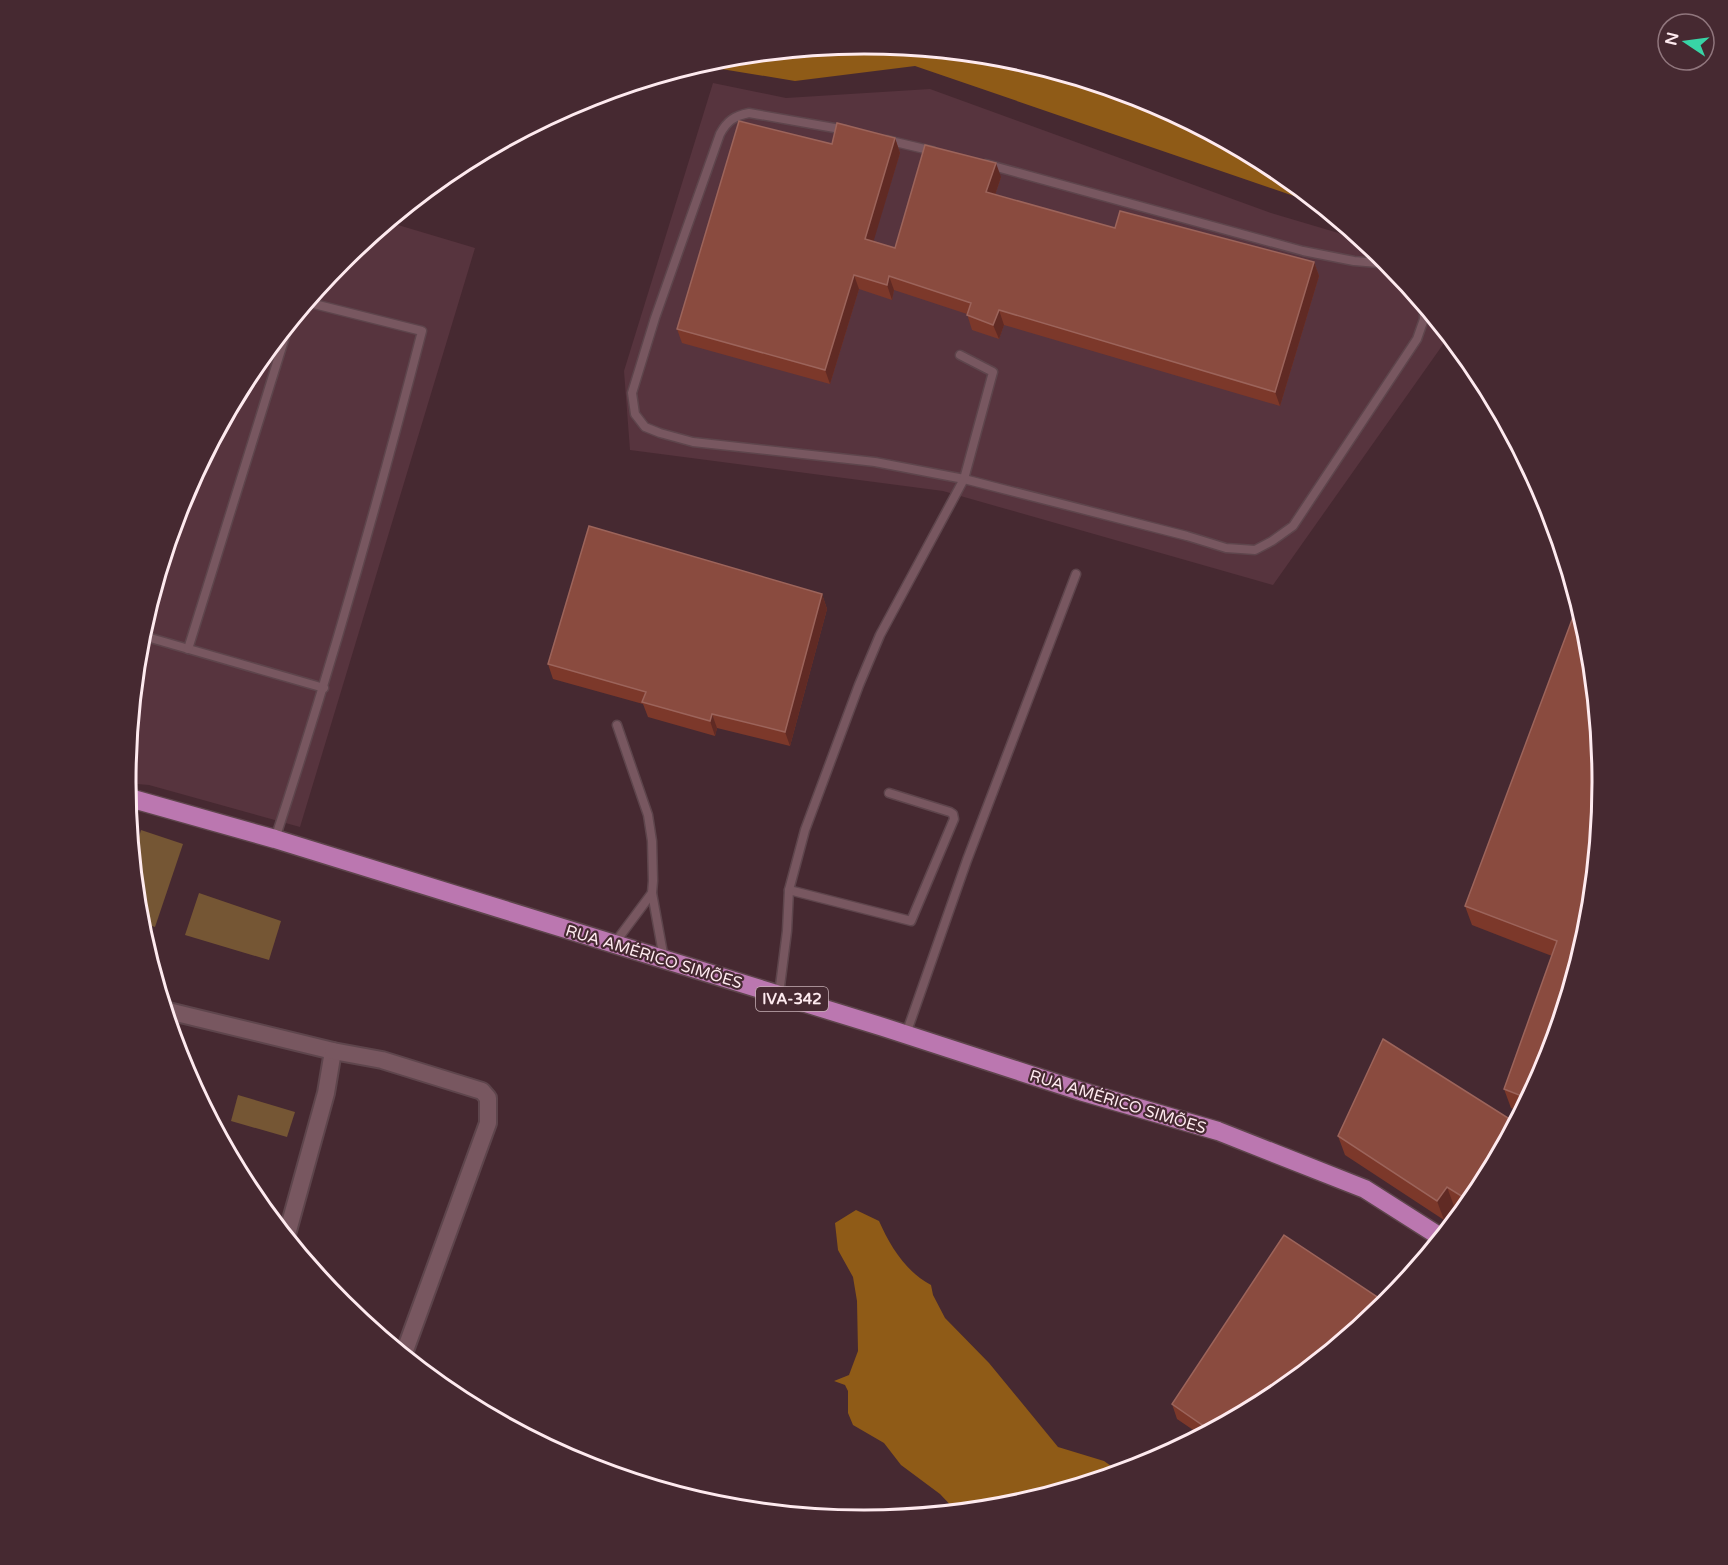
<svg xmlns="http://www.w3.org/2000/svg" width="1728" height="1565" viewBox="0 0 1728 1565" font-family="'Varela Round',sans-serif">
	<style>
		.built { fill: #57343e }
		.green { fill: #755634 }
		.forest { fill: #8f5b17 }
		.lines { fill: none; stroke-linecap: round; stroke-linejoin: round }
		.lane-casing { stroke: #5e454c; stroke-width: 11 }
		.street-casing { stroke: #5e454c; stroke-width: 20 }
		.primary-casing { stroke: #5e454c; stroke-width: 21 }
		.lane { stroke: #785760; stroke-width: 8 }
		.street { stroke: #785760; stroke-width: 16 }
		.primary { stroke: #bb77b0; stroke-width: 18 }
		.wall { fill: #7c382a }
		.shaded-wall { fill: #602a24 }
		.building { fill: #8a4b3f; stroke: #9c645b; stroke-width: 1.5 }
		.labels { text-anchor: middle; stroke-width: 4.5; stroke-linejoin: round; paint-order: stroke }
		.shield { fill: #462931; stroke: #c7b0b6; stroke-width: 1.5 }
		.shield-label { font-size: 15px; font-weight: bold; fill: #feeaef }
		.street-label { font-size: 16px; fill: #feeaef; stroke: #462931 }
		.rim { fill: none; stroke: #feeaef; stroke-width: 3 }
	</style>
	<rect width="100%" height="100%" fill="#462931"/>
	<!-- built -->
	<g class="built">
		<polygon points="713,83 786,98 930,89 1271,213 1362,240 1387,260 1449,336 1273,585 943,491 630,450 624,371"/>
		<polygon points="388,222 475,248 300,827 149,785 125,783 139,638 181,499 250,372 342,260"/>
	</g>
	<!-- green -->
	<g class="green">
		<polygon points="141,830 183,844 155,927 139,922 133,859"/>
		<polygon points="199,893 281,921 269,960 185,935"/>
		<polygon points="238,1095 295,1112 287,1137 231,1121"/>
	</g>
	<!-- forest -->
	<g class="forest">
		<polygon points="864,44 1009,58 1147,100 1275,168 1320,205 915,66 795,81 697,65 720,58"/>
		<path d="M856 1210 879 1221C890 1246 906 1272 931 1285L933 1295 945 1318 989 1363 1058 1447 1104 1461 1121 1473 1008 1507 957 1512 940 1494 901 1465 884 1443 853 1425 848 1413V1391L845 1385 834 1381 849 1375 858 1351 857 1301 853 1277 838 1250 835 1223Z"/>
	</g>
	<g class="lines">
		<defs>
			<g id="lane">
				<path d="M846 130 749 113C734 116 727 121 720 134L655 318 632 393 635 414 645 427 660 433 693 442 875 462 964 479 1187 536 1226 548 1255 550 1272 541 1293 526 1417 339 1424 319V305"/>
				<polyline points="887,140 933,151"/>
				<polyline points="986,164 1303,251 1354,261 1390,264"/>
				<polyline points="140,635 324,688"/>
				<polyline points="188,649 289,324"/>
				<path d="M275 839C330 671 378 502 422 331L310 303 305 304"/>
				<polyline points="789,890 911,921 954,819 953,814 950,812 889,793"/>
				<polyline points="652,893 664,959"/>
				<polyline points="614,944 652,893 653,881 652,841 648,815 617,725"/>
				<polyline points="779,994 787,931 789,890 805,830 859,685 880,635 964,479 993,372 960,355"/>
				<polyline points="906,1034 967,860 1076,574"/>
			</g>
			<g id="street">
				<polyline points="164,1010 333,1051 326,1093 286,1238"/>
				<polyline points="333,1051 382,1060 482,1091 488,1098 488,1123 403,1356"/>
			</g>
			<polyline id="primary" points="126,797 275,839 883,1027 1080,1091 1218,1131 1365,1189 1442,1238"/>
		</defs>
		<!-- lane casing -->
		<use href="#lane" class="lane-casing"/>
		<!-- street casing -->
		<use href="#street" class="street-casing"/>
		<!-- primary casing -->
		<use href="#primary" class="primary-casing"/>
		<!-- lane -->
		<use href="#lane" class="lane"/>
		<!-- street -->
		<use href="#street" class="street"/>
		<!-- primary -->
		<use href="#primary" class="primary"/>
	</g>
	<!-- wall -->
	<g class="wall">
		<polygon points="895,138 900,153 873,241 895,248 1001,177 995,195 1115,228 1314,262 1319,276 1280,406 1004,325 999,339 972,330 967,314 894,290 892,300 859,289 830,384 682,343 677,329 832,144"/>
		<polygon points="822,594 827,609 790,746 717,728 715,736 648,717 643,704 553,679 548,664"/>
		<polygon points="1589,639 1547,1066 1521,1113 1511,1108 1504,1089 1552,956 1472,925 1465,906"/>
		<polygon points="1338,1136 1478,1193 1463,1212 1454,1206 1444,1220 1345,1155"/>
		<polygon points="1274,1397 1202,1436 1177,1419 1172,1404"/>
	</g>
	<!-- shaded-wall -->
	<g class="shaded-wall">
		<polygon points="895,138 900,153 870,253 865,239"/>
		<polygon points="996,163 1001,177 991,207 986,192"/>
		<polygon points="1314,262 1319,276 1280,406 1275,392"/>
		<polygon points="854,275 859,289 830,384 825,370"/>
		<polygon points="889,276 894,290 892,300 887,285"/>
		<polygon points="999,310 1004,325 999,339 993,325"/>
		<polygon points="822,594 827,609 790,746 785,732"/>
		<polygon points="712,714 717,728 715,736 710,721"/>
		<polygon points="1447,1187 1454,1206 1444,1220 1437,1201"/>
	</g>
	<!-- building -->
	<g class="building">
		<polygon points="739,121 832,144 837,123 895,138 865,239 895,248 925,145 996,163 986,192 1115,228 1120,211 1314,262 1275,392 999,310 993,325 967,315 971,303 889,276 887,285 854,275 825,370 677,329"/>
		<polygon points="589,526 822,594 785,732 712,714 710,721 642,702 646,692 548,664"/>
		<polygon points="1576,609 1580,611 1589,639 1603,783 1589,927 1547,1066 1529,1099 1504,1089 1557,941 1465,906"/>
		<polygon points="1383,1039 1516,1123 1478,1193 1471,1202 1447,1187 1437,1201 1338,1136"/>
		<polygon points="1284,1235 1388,1304 1274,1397 1211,1431 1172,1404"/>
	</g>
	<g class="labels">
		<!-- shield labels -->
		<rect class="shield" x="756" y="987" width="72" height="24" rx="4.5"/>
		<g class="shield-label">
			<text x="792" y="1004">IVA-342</text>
		</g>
		<!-- street labels -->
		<g class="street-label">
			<text transform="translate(654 956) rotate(17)" y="6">RUA AMÉRICO SIMÕES</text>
			<text transform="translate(1118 1101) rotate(17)" y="6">RUA AMÉRICO SIMÕES</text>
		</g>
	</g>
	<!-- crop -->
	<path d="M0 0H1728V1565H0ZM136 782a728 728 0 1 1 1456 0a728 728 0 1 1-1456 0Z" fill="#462931" fill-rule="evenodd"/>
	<path class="rim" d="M136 782a728 728 0 1 1 1456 0a728 728 0 1 1-1456 0Z"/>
	<!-- north arrow -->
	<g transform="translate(1686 42) rotate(283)"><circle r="28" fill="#462931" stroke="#90767d" stroke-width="1.5"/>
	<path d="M0-4.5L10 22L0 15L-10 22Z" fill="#38d4a6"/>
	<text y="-9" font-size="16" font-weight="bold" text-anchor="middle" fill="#feeaef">N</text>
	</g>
</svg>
